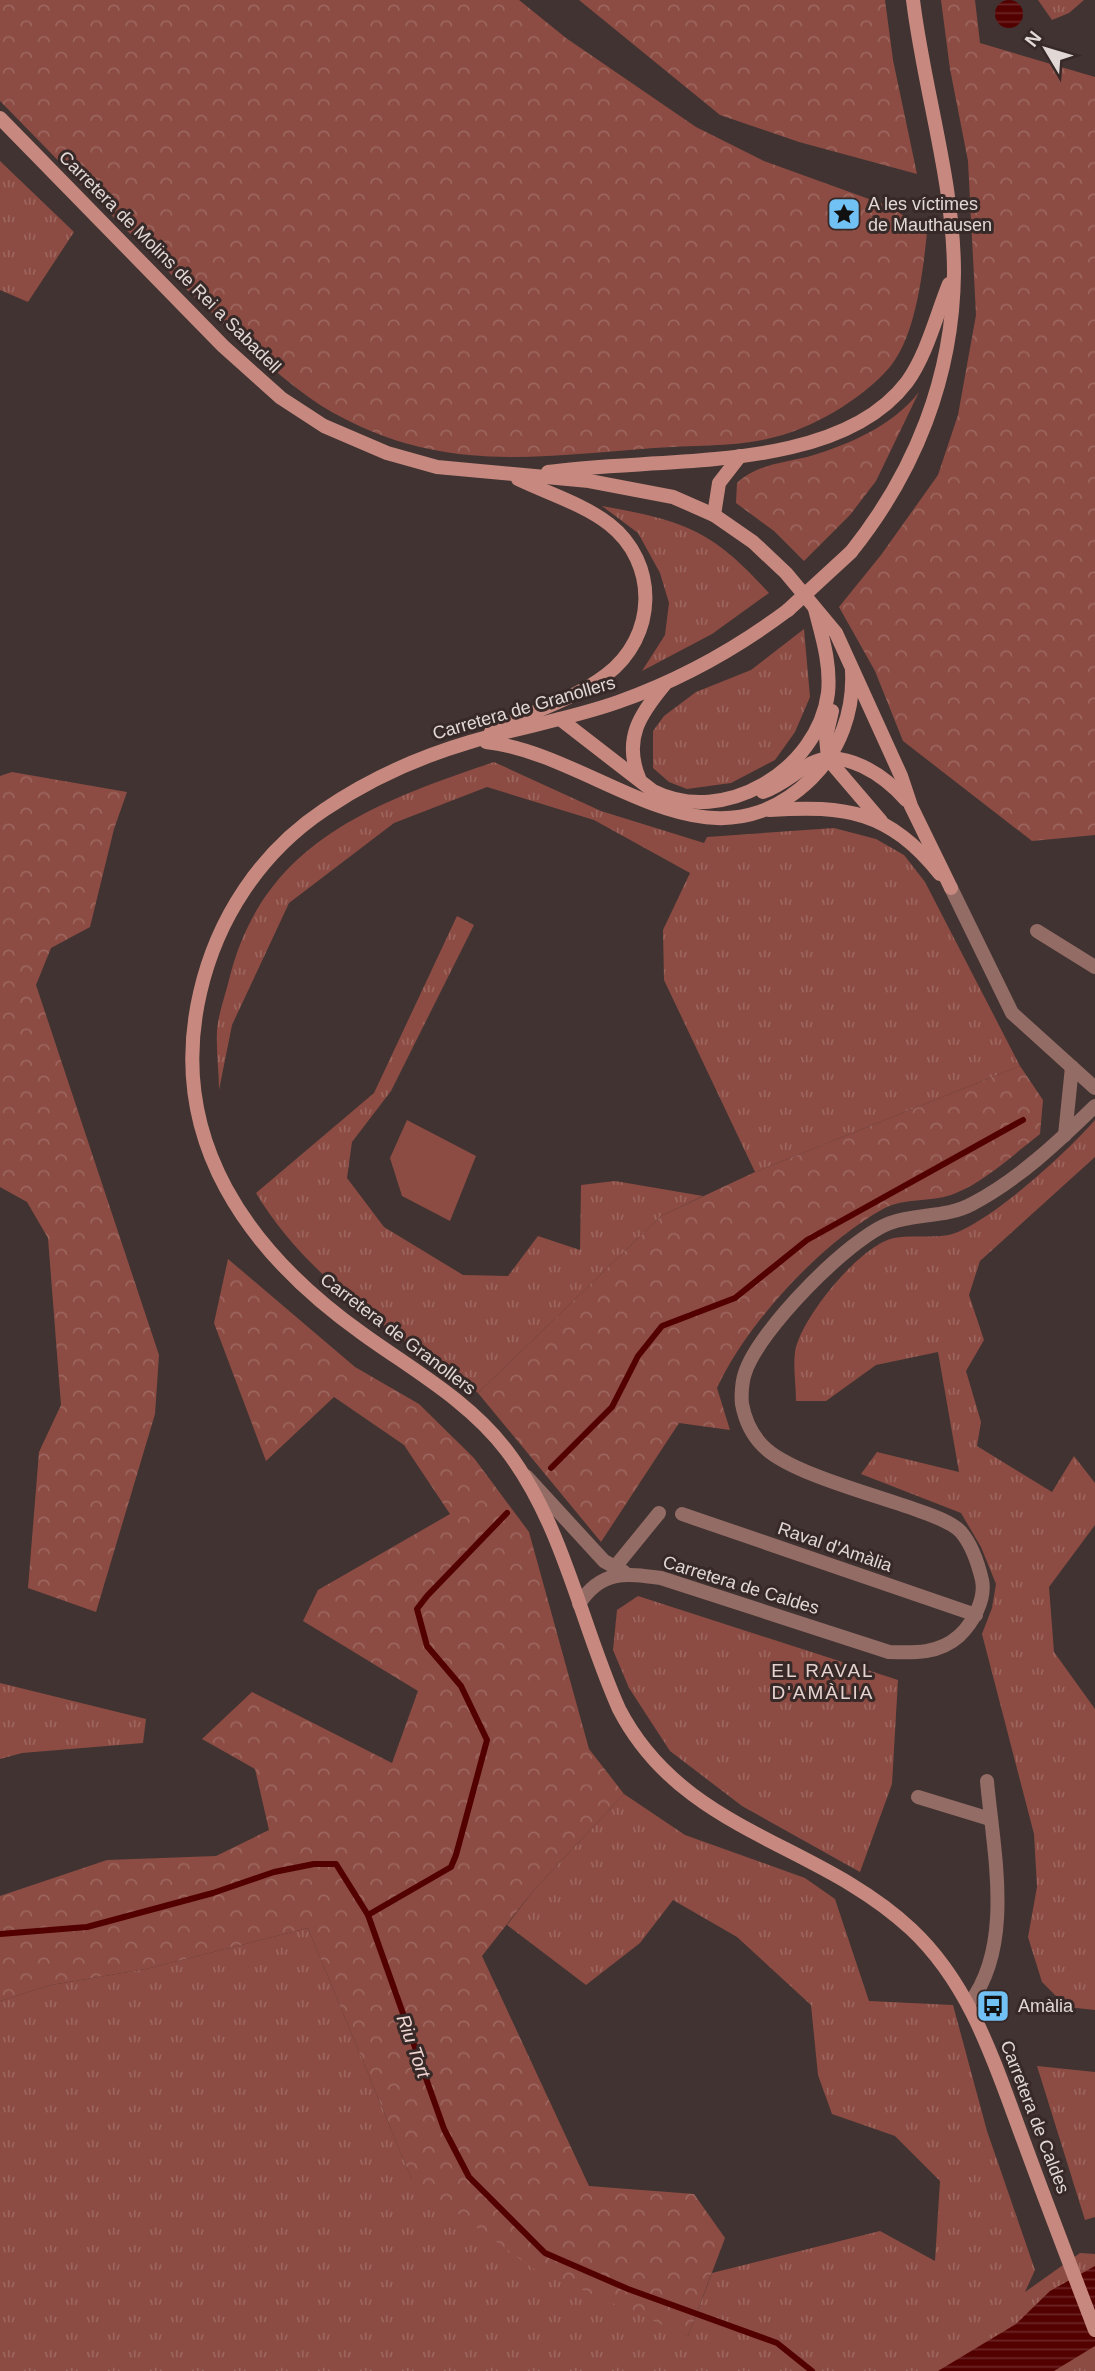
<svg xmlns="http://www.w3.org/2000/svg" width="1095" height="2371" viewBox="0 0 1095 2371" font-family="Helvetica,sans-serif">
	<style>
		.grass { fill: url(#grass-tufts) }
		.forest { fill: url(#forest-crowns) }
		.green { fill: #8c4c43 }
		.water { fill: url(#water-rules) }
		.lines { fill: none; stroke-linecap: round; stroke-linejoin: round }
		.stream { stroke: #530000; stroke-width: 6 }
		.pedestrian { stroke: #946c66; stroke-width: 14 }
		.minor { stroke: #946c66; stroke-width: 14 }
		.tertiary { stroke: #946c66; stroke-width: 14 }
		.secondary { stroke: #c7897f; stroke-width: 14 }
		.secondary-bridge { stroke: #c7897f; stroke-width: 14 }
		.labels { text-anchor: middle; stroke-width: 6; stroke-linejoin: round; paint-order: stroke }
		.poi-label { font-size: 18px; fill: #e1d8d6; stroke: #372927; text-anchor: start }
		.street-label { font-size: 18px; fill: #e1d8d6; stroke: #372927 }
		.neighbourhood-label { font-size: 19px; letter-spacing: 2px; fill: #e5d3d0; stroke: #372927 }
		.water-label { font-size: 19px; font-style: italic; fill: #efd5d1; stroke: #372927 }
	</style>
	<defs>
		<pattern id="grass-tufts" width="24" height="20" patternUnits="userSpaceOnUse" patternTransform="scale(1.75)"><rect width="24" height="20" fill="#8c4c43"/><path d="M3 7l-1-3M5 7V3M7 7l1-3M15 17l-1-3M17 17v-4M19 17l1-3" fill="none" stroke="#9c655d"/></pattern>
		<pattern id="forest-crowns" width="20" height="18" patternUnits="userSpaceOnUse" patternTransform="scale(1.75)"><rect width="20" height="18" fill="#8c4c43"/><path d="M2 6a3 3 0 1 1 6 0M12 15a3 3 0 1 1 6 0" fill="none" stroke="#9c655d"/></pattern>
		<pattern id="water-rules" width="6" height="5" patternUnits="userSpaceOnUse" patternTransform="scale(1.75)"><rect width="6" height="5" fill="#530000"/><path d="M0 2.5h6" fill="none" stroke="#6b2424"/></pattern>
	</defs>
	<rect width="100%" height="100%" fill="#413331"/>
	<!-- grass -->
	<g class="grass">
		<polygon points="1038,0 1084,0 1069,13 1052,20"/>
		<polygon points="0,161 74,232 28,302 0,290"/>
		<path d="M602 506C685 521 712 530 769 593L712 634 642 671 665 635 669 603 660 573 638 533Z"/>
		<polygon points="804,629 810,697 795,732 775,760 731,783 687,789 669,782 653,768 653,731 664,716 696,692 751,670"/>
		<path d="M494 762 601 811 704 843 707 837 834 828 876 839 904 855 925 882 1020 1066 755 1172 664 980 663 930 690 873 594 820 487 787 394 823 289 903 232 1025 219 1090C219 1071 216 1051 217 1031 218 1015 225 996 229 980 262 843 373 803 494 762Z"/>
		<path d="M457 916 474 925 391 1091 352 1142 347 1178 384 1227 463 1275 508 1276 538 1236 580 1250 581 1185 615 1181 703 1196 661 1216 478 1393C398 1335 308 1280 256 1193L374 1093Z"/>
		<path d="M1095 1120V1157L980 1261 969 1295 984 1340 966 1371 981 1422 977 1446 1052 1492 1074 1456 1095 1483V1525L1049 1587 1054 1652 1095 1709V2010L1067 2007 1042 1982 1028 1937 1037 1887 1034 1834 982 1634 992 1608 996 1584 981 1547 961 1513 861 1474 877 1452 959 1472 938 1352 876 1365 826 1401H796C796 1385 793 1367 795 1352 800 1319 860 1245 894 1238 914 1234 939 1240 958 1232 1000 1213 1064 1155 1095 1120Z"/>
		<polygon points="638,1596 898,1680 892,1784 860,1872 742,1806 670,1751 629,1688 613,1650 617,1610"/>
		<polygon points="0,1683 146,1719 143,1743 22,1753 0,1759"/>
		<polygon points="624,1794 685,1835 805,1878 835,1899 869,2001 953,2005 987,2131 1035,2270 1025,2292 1080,2253 1095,2254 1095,2371 0,2371 0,2001 51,1985 146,1969 308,1928 412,2180 688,2336 712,2273 880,2231 935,2261 940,2181 895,2136 832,2114 818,2075 811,2005 737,1937 673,1900 640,1943 586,1985 507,1925 533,1891"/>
		<polygon points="1037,2066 1095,2072 1095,2217 1085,2220"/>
	</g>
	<!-- forest -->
	<g class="forest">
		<path d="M0 0H519L566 38 696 127 764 161 891 207 927 232C923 271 916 337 889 368 860 401 810 430 767 439 731 447 691 445 654 448 544 456 449 473 345 419 301 397 264 361 228 328 149 256 75 177 0 101Z"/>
		<polygon points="579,0 885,0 893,60 917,174 799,142 720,115"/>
		<polygon points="941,0 975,0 980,43 1095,77 1095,835 1032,841 903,741 875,671 839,607 881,555 938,475 958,415 976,315 968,161 950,69"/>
		<path d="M919 392 876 481 850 515 804 561 774 531 736 503 737 483C756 465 781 463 807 457 848 445 893 426 919 392Z"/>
		<polygon points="12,772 127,792 114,829 90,927 51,948 36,985 159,1355 155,1414 96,1612 28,1588 39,1452 61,1405 48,1238 27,1202 0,1187 0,776"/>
		<path d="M1020 1066 1043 1100 1040 1134C1014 1154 987 1180 956 1193 934 1203 904 1197 883 1209 820 1244 747 1323 717 1388L730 1430 679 1423 601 1542 478 1393 661 1216 755 1172Z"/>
		<polygon points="228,1259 355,1367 419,1404 474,1458 529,1532 589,1749 624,1794 533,1891 482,1956 589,2186 694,2194 725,2238 688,2336 532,2268 412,2180 308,1928 146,1969 51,1985 0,2001 0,1896 107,1860 216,1856 269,1830 255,1769 202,1739 252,1692 392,1763 418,1691 303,1621 318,1590 450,1514 404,1445 334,1397 266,1461 214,1323"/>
	</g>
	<!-- green -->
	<polygon class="green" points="407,1120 476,1156 450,1221 402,1196 390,1158"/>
	<!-- water -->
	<g class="water">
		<circle cx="1009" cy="14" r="14"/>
		<polygon points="1095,2266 1095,2346 1054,2371 938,2371 1016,2324 1050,2291"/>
	</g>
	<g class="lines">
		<!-- stream -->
		<g class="stream">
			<polyline points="551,1468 612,1407 638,1356 662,1326 735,1298 807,1240 1023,1120"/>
			<polyline points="368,1915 451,1867 456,1855 487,1740 461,1686 427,1646 417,1609 427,1596 507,1513"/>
			<polyline points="0,1934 87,1927 213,1893 274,1872 314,1864 336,1864 368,1915 444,2129 469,2177 545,2253 628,2289 777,2343 812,2371"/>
		</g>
		<!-- pedestrian -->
		<polyline class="pedestrian" points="682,1514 976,1615"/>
		<!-- minor -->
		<g class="minor">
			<polyline points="1037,931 1095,967"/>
			<polyline points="1065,1135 1072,1067"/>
			<polyline points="526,1476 604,1561 624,1572"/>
			<polyline points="615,1567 659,1513"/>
			<path d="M579 1604C601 1570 625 1573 661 1578L889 1652C914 1653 939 1654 959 1636 973 1623 986 1599 982 1580 978 1563 972 1545 961 1532 951 1521 928 1514 914 1509 876 1495 789 1473 763 1446 752 1435 745 1420 742 1404 741 1396 742 1381 745 1373 758 1331 849 1238 890 1223 916 1213 946 1218 972 1204 1019 1179 1057 1143 1095 1106"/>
			<polyline points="918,1797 990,1819"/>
			<path d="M969 2004C1015 1945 993 1850 987 1781"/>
		</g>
		<!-- tertiary -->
		<polyline class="tertiary" points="951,888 1012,1013 1095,1088"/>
		<!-- secondary -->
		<g class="secondary">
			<polyline points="0,118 223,346 281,398 324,426 387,453 437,467 589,481 673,497 714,515 753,542 786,573 836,633 901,776 911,806 951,888"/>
			<path d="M548 472C654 456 836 476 907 382 927 354 936 316 949 284"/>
			<polyline points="714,515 719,483 740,456"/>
			<path d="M851 552C915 472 953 377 954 273 954 182 924 90 913 0"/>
			<path d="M788 610C736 649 680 680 618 702 570 719 519 727 470 742 419 757 368 780 324 810 261 852 217 918 200 993 166 1140 249 1253 363 1334 413 1370 469 1401 507 1451 564 1526 581 1625 619 1709 683 1833 817 1841 911 1929 972 1986 995 2065 1024 2142 1047 2205 1071 2267 1095 2330"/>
			<polyline points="832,711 826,737 828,759 881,821"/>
			<path d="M560 719 653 791C724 827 818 770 828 693 831 664 822 636 815 609"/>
			<path d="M491 732C528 712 572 701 606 675 657 637 659 563 609 524 583 504 547 493 518 479"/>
			<path d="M486 742C599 755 707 881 812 778 840 750 854 711 852 671"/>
			<path d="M639 778C623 739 640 714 665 684"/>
			<path d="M763 792C782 785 793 774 810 764 843 746 885 776 906 800"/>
			<path d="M769 810C847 805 889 811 940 874"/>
		</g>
		<!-- secondary-bridge -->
		<polyline class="secondary-bridge" points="788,610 851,552"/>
	</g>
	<!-- icons -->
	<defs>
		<symbol id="sight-square" viewBox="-11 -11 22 22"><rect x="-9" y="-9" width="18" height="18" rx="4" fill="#72c1f5" stroke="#372927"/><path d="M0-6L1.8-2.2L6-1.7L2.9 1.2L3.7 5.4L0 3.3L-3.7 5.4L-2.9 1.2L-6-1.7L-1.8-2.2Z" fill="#111"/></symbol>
		<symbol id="bus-square" viewBox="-11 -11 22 22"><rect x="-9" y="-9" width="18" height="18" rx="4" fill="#72c1f5" stroke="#372927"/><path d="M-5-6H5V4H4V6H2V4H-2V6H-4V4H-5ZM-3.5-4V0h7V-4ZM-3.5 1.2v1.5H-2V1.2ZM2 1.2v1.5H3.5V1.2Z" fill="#111"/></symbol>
	</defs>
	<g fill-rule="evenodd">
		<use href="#sight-square" x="825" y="195" width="38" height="38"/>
		<use href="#bus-square" x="974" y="1987" width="38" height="38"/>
	</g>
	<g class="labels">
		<!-- poi labels -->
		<g class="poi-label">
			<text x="868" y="210">A les víctimes<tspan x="868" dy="21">de Mauthausen</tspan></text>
			<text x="1018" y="2012">Amàlia</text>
		</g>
		<!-- street labels -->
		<g class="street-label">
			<text transform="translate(170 262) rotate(45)" y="6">Carretera de Molins de Rei a Sabadell</text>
			<text transform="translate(524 708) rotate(-16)" y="6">Carretera de Granollers</text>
			<text transform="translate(398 1334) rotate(37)" y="6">Carretera de Granollers</text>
			<text transform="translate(835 1547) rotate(19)" y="6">Raval d'Amàlia</text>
			<text transform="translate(741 1585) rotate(17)" y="6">Carretera de Caldes</text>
			<text transform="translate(1035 2117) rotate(69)" y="6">Carretera de Caldes</text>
		</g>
		<!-- neighbourhood labels -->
		<g class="neighbourhood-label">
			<text x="823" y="1677">EL RAVAL<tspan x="823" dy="22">D'AMÀLIA</tspan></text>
		</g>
		<!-- water labels -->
		<g class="water-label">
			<text transform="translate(414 2046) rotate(70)" y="7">Riu Tort</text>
		</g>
	</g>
	<!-- north arrow -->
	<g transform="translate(1046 49) rotate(308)" stroke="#372927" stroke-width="5" paint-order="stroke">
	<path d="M0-5L12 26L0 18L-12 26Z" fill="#e1d8d6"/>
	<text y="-10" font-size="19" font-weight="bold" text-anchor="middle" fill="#e1d8d6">N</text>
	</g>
</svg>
